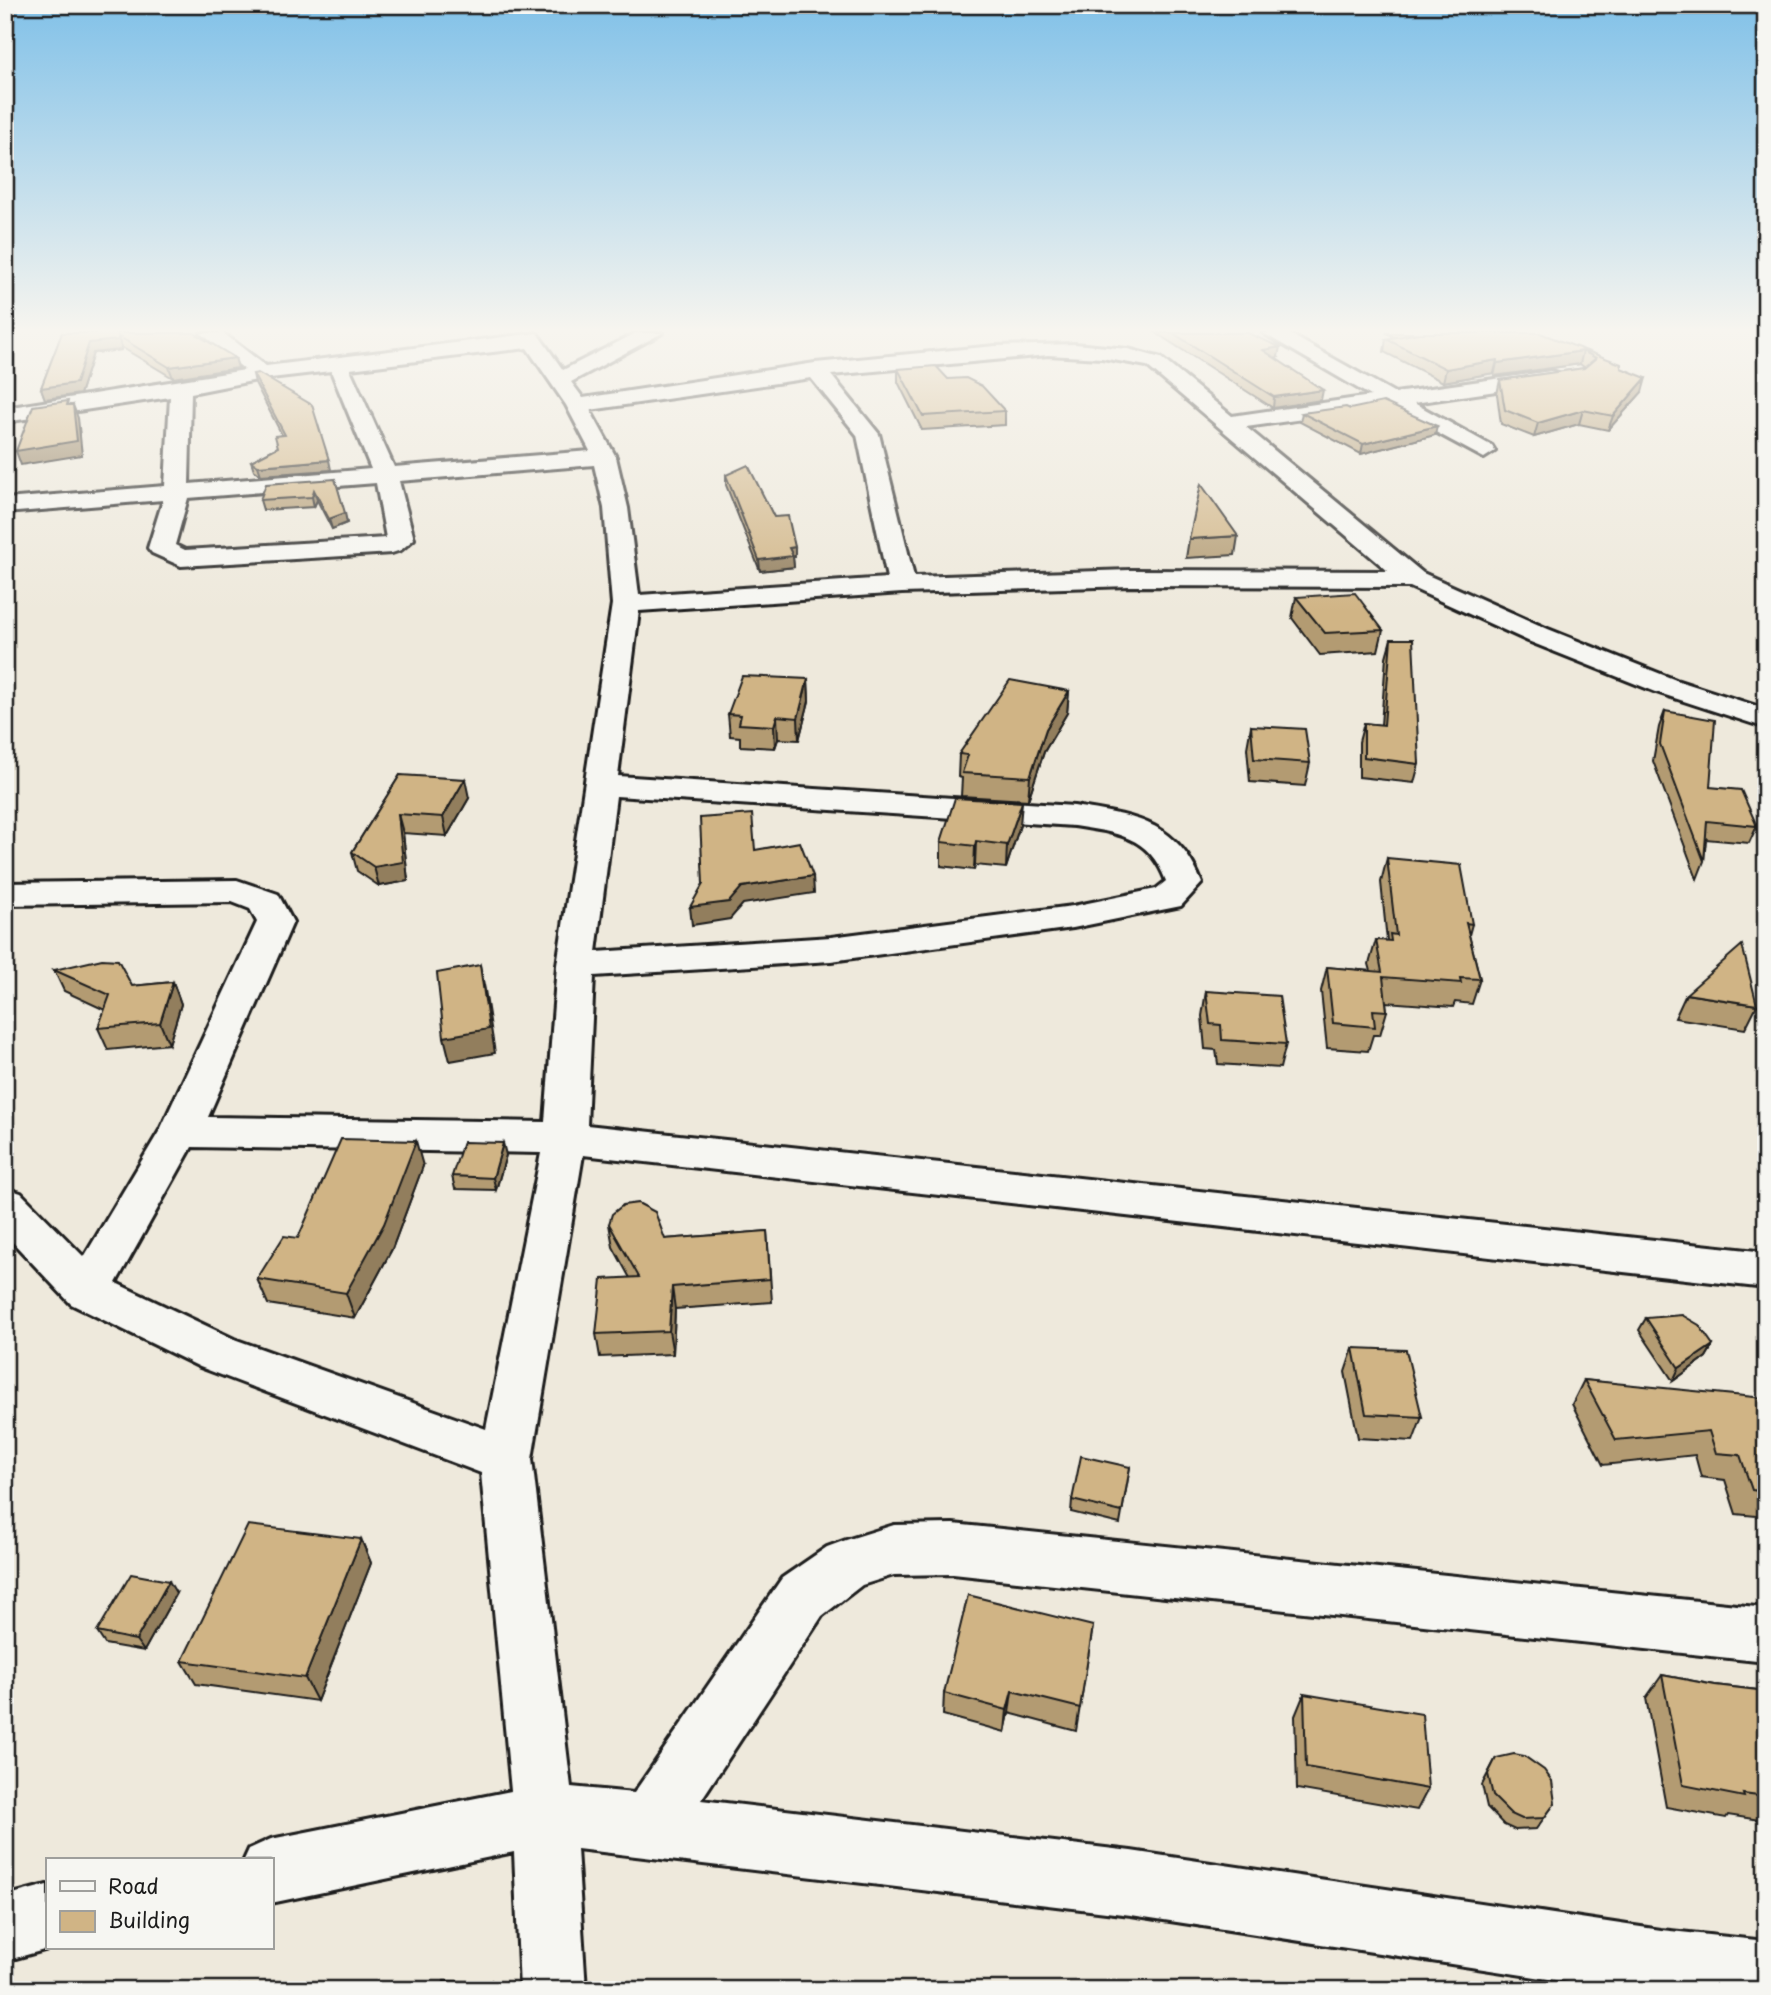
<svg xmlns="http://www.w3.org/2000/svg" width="1771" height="1995" viewBox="0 0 1771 1995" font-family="'Playpen Sans',sans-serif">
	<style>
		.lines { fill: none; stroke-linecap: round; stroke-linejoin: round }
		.street-casing { stroke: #1c1c1c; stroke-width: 6 }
		.street { fill: #f6f6f2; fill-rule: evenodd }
		.wall { fill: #b39b72; stroke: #1c1c1c; stroke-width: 2 }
		.shaded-wall { fill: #927e5d; stroke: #1c1c1c; stroke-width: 2 }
		.building { fill: #d0b485; stroke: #1c1c1c; stroke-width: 2 }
	</style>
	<rect width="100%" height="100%" fill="#eee9dc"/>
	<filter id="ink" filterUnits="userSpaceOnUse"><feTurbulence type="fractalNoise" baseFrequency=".0143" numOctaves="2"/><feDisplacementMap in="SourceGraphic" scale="14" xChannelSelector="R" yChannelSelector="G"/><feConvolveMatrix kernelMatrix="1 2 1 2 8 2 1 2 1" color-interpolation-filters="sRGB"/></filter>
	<g filter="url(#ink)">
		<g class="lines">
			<defs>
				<g id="street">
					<path d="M201 333H223L266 366 537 333 563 370 636 333H662L571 382 583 398 815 363 995 346 1075 344 1128 349 1161 358 1232 416 1371 396 1263 333H1288L1395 393 1551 371 1558 373 1561 377 1558 381 1551 383 1414 403 1492 446 1495 451 1484 458 1389 407 1246 427 1423 573 1548 629 1676 680 1766 709V728L1656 692 1528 641 1410 587 1130 586 902 593 639 611 618 776 1074 806C1134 816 1177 820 1202 883L1181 906 1073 928 831 961 594 976 587 1125 1766 1252V1288L583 1155 532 1459 571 1787 634 1793 782 1578 827 1547 846 1540 894 1525 953 1524 1766 1608V1662L953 1574 894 1575 862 1585 822 1616 701 1800 1131 1851 1661 1930 1766 1941V1990H1620L1131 1915 577 1849 586 1990H520L514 1852 271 1903V1860H244L249 1849 271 1839 511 1791 481 1473 200 1367 71 1304 5 1234V1188L21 1193 84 1257 160 1130 257 922 250 909 232 902 5 905V883L237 880 278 894 293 922 208 1117 545 1122 557 965 612 604 604 508 594 465 399 481 414 539 401 550 392 553 181 566 152 553 148 548 163 500 5 513V499L165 486 170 397 5 422V408L245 370ZM527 348 566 405 590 451 394 467 350 369ZM1048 355 1102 358 1147 366 1388 571 1130 570 914 577 879 434 831 375ZM331 371 371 469 189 484 191 393 262 379ZM811 378 857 435 887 578 639 595 628 508 616 457 590 410ZM376 483 386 538 185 550 175 545 188 498ZM616 796 1074 826C1117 833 1149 835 1166 881L1156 889 1073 906 831 937 596 952ZM192 1147 541 1153 486 1429 234 1339 116 1283Z"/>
					<polygon points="47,1885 47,1948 51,1948 5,1961 5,1896"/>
				</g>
			</defs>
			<!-- street casing -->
			<use href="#street" class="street-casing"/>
			<!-- street -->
			<use href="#street" class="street"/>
		</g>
		<!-- wall -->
		<g class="wall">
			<polygon points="62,333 194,333 235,358 238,368 173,378 121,347 121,350 93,353 80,394 45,399 41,388"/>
			<polygon points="1156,333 1248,333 1278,357 1275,357 1321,400 1273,408"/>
			<polygon points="1386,333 1540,333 1621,368 1642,392 1608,430 1579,424 1534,437 1501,424 1497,394 1500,380 1585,368 1580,364 1494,376 1494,373 1443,382 1384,352 1386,339 1395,337"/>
			<polygon points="898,369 948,379 1005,411 1005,425 922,430 898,382"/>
			<polygon points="253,374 331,470 261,475 254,470 251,461 278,447 282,435 255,383"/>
			<polygon points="1350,409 1435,435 1361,454 1300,422 1302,413"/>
			<polygon points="726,475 774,517 795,547 795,557 793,557 794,567 760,571 726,485"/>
			<polygon points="335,479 347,523 332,529 317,500 314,507 263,510 260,500"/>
			<polygon points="1238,536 1235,555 1186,558 1189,539"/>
			<polygon points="1296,597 1383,630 1378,651 1320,655 1292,618"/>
			<polygon points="1391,639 1419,764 1414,783 1359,777 1359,742 1364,723 1381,725 1386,657"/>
			<polygon points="808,679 809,701 799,740 778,739 775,748 740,746 740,737 730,736 728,714"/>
			<polygon points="1069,691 1067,713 1044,752 1028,800 961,796 962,778 958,777 959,754"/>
			<polygon points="1665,711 1710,787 1757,826 1749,843 1706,839 1704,861 1697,879 1653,761 1659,727"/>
			<polygon points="1251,726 1310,763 1305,786 1250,782 1247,748"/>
			<polygon points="400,775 469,798 447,836 403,833 408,881 379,886 357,871 352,852"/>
			<polygon points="1020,825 1006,868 975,865 974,870 941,866 941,842"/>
			<polygon points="1387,858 1472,924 1469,935 1480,979 1472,1004 1455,1002 1453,1007 1386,1002 1387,1011 1380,1035 1373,1035 1368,1051 1327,1048 1321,991 1327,967 1371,971 1369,964 1376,940 1387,941 1381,882"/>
			<polygon points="54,970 132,986 173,982 181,1004 169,1044 108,1050 98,1028 105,1010 64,991"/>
			<polygon points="1206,991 1286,1044 1280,1068 1218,1064 1216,1050 1205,1049 1202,1016"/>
			<polygon points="1686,994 1757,1005 1745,1029 1675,1018"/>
			<polygon points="506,1155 496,1190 455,1189 452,1176"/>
			<polygon points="423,1166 392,1249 355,1318 268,1304 257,1279 298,1238"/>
			<polygon points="609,1224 665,1239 767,1231 772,1302 675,1309 673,1354 600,1357 596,1334 630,1278 613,1247"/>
			<polygon points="1646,1318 1713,1345 1706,1357 1673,1381 1639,1330"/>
			<polygon points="1353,1348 1422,1417 1413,1441 1358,1438 1345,1372"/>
			<polygon points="1584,1380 1766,1402 1766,1517 1736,1514 1725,1480 1701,1477 1695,1455 1603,1465 1572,1404"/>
			<polygon points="1130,1467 1120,1524 1071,1512 1072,1500"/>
			<polygon points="361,1539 371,1563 317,1701 196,1684 182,1661"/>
			<polygon points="176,1593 144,1651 105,1644 97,1632"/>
			<polygon points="1093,1626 1076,1731 1009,1713 1005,1732 943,1715 944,1693"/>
			<polygon points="1662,1675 1715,1685 1766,1691 1766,1821 1728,1815 1726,1818 1666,1807 1646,1698"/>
			<polygon points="1304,1694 1428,1789 1417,1810 1297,1789 1295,1716"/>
			<polygon points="1496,1758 1555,1803 1536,1829 1515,1830 1504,1825 1487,1807 1482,1785"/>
		</g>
		<!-- shaded-wall -->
		<g class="shaded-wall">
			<polygon points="118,336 121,347 121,350 93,353 80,394 45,399 41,388 89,343"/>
			<polygon points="1280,347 1278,357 1262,360 1263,350"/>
			<polygon points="1583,351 1580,364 1494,376 1497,363"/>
			<polygon points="235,358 238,368 173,378 169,367"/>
			<polygon points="1497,360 1494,373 1443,382 1446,369"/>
			<polygon points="1646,378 1642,392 1608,430 1613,416"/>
			<polygon points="1323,390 1321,400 1273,408 1274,397"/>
			<polygon points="73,405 78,418 82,455 21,465 16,451"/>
			<polygon points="1583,410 1579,424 1534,437 1538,423"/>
			<polygon points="1437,426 1435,435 1361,454 1363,444"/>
			<polygon points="329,460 331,470 261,475 258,466"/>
			<polygon points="314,490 317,500 314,507 312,497"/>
			<polygon points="345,513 347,523 332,529 329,519"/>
			<polygon points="795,547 795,557 793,557 794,567 760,571 759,560 789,548"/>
			<polygon points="808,679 809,701 799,740 798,718"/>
			<polygon points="1069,691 1067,713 1044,752 1028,800 1030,777 1046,729"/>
			<polygon points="777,716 778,739 775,748 774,726"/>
			<polygon points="465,779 469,798 447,836 443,817"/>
			<polygon points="1022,802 1020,825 1006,868 1007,845"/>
			<polygon points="398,814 403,833 408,881 379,886 374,867"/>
			<polygon points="976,841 975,865 974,870 975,846"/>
			<polygon points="813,876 814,893 743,904 730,919 692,925 690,907 742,887"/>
			<polygon points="480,965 485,990 495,1053 450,1061 444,1037"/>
			<polygon points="173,982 181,1004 169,1044 160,1023"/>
			<polygon points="416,1141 423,1166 392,1249 355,1318 346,1293"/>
			<polygon points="503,1143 506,1155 496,1190 493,1178"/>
			<polygon points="672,1287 675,1309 673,1354 669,1331"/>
			<polygon points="1713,1345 1706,1357 1673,1381 1679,1368"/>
			<polygon points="361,1539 371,1563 317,1701 305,1678"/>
			<polygon points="169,1581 176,1593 144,1651 136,1640"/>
			<polygon points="1012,1691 1009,1713 1005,1732 1007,1710"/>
			<polygon points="492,1982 496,1990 491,1990"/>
		</g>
		<!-- building -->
		<g class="building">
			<polygon points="62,333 194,333 235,358 169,367 118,336 118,340 89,343 76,383 41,388"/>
			<polygon points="1173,333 1248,333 1280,347 1263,350 1323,390 1274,397"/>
			<polygon points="1419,333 1540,333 1621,364 1621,368 1646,378 1613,416 1583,410 1538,423 1505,410 1500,380 1584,368 1596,358 1583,351 1497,363 1497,360 1446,369 1386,339"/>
			<polygon points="936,366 948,379 966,378 982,386 1005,411 923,416 898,369"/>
			<polygon points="258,373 312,405 329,460 258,466 251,461 278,447 275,436 285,435 253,374"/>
			<polygon points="68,401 67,405 73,405 77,441 16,451 33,406"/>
			<polygon points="1383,402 1437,426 1363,444 1302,413 1346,407 1350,409"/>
			<polygon points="748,465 774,517 788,516 795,547 789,548 793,556 759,560 726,475"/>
			<polygon points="335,479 345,513 329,519 314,490 312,497 260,500 266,484"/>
			<polygon points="1201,484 1238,536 1189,539"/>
			<polygon points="1355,593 1383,630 1325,633 1296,597"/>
			<polygon points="1391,639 1413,639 1419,764 1364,757 1364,723 1384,725"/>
			<polygon points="742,676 808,679 798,718 777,716 774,726 739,724 741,715 728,714"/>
			<polygon points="1010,680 1069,691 1046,729 1030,777 962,773 968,755 959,754"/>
			<polygon points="1665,711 1715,720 1710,787 1741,790 1757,826 1707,821 1704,861 1660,744"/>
			<polygon points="1251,726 1305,729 1310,763 1254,759"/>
			<polygon points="400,775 465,779 443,817 398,814 403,862 374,867 352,852"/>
			<polygon points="955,798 1022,802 1007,845 976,841 975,846 941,842"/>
			<polygon points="752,814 755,850 800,842 813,876 742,887 729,902 690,907 703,884 700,818"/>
			<polygon points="1387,858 1461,865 1472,924 1466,923 1480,979 1460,978 1461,983 1383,977 1387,1011 1373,1010 1375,1027 1333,1023 1327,967 1382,972 1376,940 1391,941 1390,934 1396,935"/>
			<polygon points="1742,945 1757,1005 1686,994"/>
			<polygon points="102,959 118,960 132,986 173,982 160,1023 98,1028 110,995 54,970"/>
			<polygon points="480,965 489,1029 444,1037 437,973"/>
			<polygon points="1206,991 1279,996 1286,1044 1222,1040 1221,1025 1210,1024"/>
			<polygon points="341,1139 416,1141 384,1224 346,1293 257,1279 284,1236 298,1238"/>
			<polygon points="463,1142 503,1143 493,1178 452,1176"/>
			<polygon points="638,1203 655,1212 665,1239 767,1231 770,1279 672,1287 669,1331 596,1334 602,1279 639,1277 609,1224 612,1214 623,1205"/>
			<polygon points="1682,1315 1699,1325 1713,1345 1679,1368 1646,1318"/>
			<polygon points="1353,1348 1406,1350 1422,1417 1366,1414"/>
			<polygon points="1584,1380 1764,1398 1766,1402 1766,1492 1752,1490 1740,1455 1716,1453 1709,1431 1616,1440"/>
			<polygon points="1081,1456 1130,1467 1122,1512 1072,1500"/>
			<polygon points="248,1525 361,1539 305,1678 182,1661"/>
			<polygon points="131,1574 169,1581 136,1640 97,1632"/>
			<polygon points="968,1595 1093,1626 1080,1708 1012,1691 1007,1710 944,1693"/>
			<polygon points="1662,1675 1715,1685 1766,1691 1766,1797 1743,1794 1744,1797 1683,1785"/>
			<polygon points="1304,1694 1422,1714 1428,1789 1306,1767"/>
			<polygon points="1514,1754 1524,1756 1544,1770 1552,1781 1555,1803 1544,1818 1522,1819 1511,1814 1493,1796 1488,1774 1496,1758"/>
			<polygon points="444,1981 492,1982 491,1990 443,1990"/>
			<polygon points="1282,1985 1301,1990 1282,1990"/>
			<polygon points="239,1986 239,1990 227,1990"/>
		</g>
	</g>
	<!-- sky -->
	<linearGradient id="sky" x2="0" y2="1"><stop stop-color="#81c1e8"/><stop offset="0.54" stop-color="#f7f5ef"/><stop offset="1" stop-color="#f7f5ef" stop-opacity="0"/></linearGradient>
	<rect width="1771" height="612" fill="url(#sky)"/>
	<!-- margin -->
	<rect width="1771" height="1995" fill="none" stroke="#f6f6f2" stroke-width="28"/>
	<rect x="14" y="14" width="1743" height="1967" fill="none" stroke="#1c1c1c" stroke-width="2.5" filter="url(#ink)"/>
	<!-- legend -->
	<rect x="46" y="1858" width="228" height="91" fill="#f6f6f2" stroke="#9f9f9c" stroke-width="2"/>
	<rect x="60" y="1881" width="35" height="10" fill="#f6f6f2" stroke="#9f9f9c" stroke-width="2"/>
	<text x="108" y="1894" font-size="21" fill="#1c1c1c">Road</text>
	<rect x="60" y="1911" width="35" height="21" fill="#d0b485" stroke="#9f9f9c" stroke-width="2"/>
	<text x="108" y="1928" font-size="21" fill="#1c1c1c">Building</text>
</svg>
